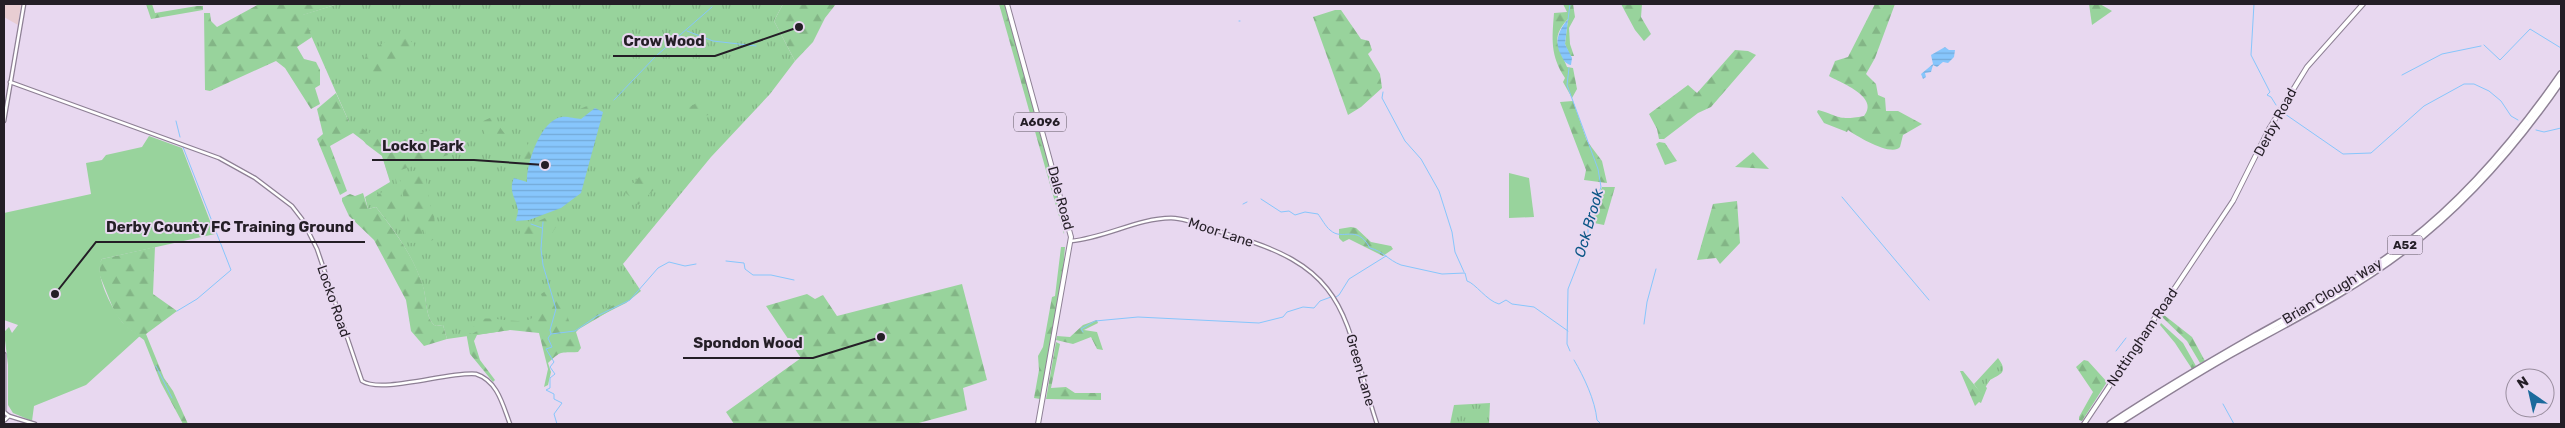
<svg xmlns="http://www.w3.org/2000/svg" width="2565" height="428" viewBox="0 0 2565 428" font-family="Rubik,sans-serif">
	<style>
		.commercial { fill: #e8cdd2 }
		.grass { fill: url(#grass-tufts) }
		.forest { fill: url(#forest-firs) }
		.garden { fill: #98d39c }
		.water { fill: url(#water-rules) }
		.lines { fill: none; stroke-linecap: round; stroke-linejoin: round }
		.stream { stroke: #87c6fc; stroke-width: 1 }
		.minor-casing { stroke: #8e8095; stroke-width: 5 }
		.major-casing { stroke: #8e8095; stroke-width: 6 }
		.highway-casing { stroke: #8e8095; stroke-width: 8 }
		.minor { stroke: #fff; stroke-width: 2.5 }
		.major { stroke: #fff; stroke-width: 4 }
		.highway { stroke: #fff; stroke-width: 5 }
		.labels { text-anchor: middle; stroke-width: 4; stroke-linejoin: round; paint-order: stroke }
		.shield { fill: #e8d8f0; stroke: #5f5663; stroke-width: 1 }
		.shield-label { font-size: 12px; font-weight: bold; fill: #241e26 }
		.street-label { font-size: 14px; fill: #241e26; stroke: #e8d8f0 }
		.water-label { font-size: 15px; font-style: italic; fill: #0c5687; stroke: #e8d8f0 }
		.leader { fill: none; stroke: #241e26; stroke-width: 2 }
		.callout-dot { fill: #241e26; stroke: #e8d8f0; stroke-width: 2 }
		.callout-label { font-size: 15px; text-anchor: middle; font-weight: bold; fill: #241e26; stroke: #e8d8f0; stroke-width: 4; stroke-linejoin: round; paint-order: stroke }
	</style>
	<defs>
		<pattern id="grass-tufts" width="24" height="20" patternUnits="userSpaceOnUse" patternTransform="scale(1.25)"><rect width="24" height="20" fill="#98d39c"/><path d="M3 7l-1-3M5 7V3M7 7l1-3M15 17l-1-3M17 17v-4M19 17l1-3" fill="none" stroke="#83b586"/></pattern>
		<pattern id="forest-firs" width="22" height="20" patternUnits="userSpaceOnUse" patternTransform="scale(1.25)"><rect width="22" height="20" fill="#98d39c"/><path d="M5 1l3.5 6h-7zM16 11l3.5 6h-7z" fill="#83b586"/></pattern>
		<pattern id="water-rules" width="6" height="5" patternUnits="userSpaceOnUse" patternTransform="scale(1.25)"><rect width="6" height="5" fill="#87c6fc"/><path d="M0 2.5h6" fill="none" stroke="#74aad8"/></pattern>
	</defs>
	<rect width="100%" height="100%" fill="#e8d8f0"/>
	<!-- commercial -->
	<polygon class="commercial" points="4,4 21,4 18,25 4,17"/>
	<!-- grass -->
	<g class="grass">
		<path d="M338 4H783L774 21 795 61 770 94 711 157 623 264 641 291 626 303 572 330 538 326 447 339 443 325 436 326C425 320 427 298 423 287 413 255 396 233 376 207L368 209 365 197 390 182 382 156 366 144 349 122 302 15Z"/>
		<path d="M1998 358C2009 373 2000 374 1990 380L1981 394 1974 384Z"/>
		<polygon points="1490,403 1489,424 1450,424 1454,405"/>
	</g>
	<!-- forest -->
	<g class="forest">
		<polygon points="146,4 152,4 155,13 197,6 203,6 203,10 151,19"/>
		<polygon points="259,4 338,4 303,15 312,37 297,47 304,59 316,62 320,70 320,85 315,88 320,104 311,109 285,68 276,61 210,91 205,90 204,13 210,13 211,21 217,27"/>
		<polygon points="783,4 836,4 825,18 813,42 795,61 774,21"/>
		<polygon points="999,4 1005,4 1065,219 1064,234"/>
		<path d="M1563 4H1573L1575 17 1569 28 1570 44 1574 56H1570L1565 44 1568 19C1549 39 1560 47 1567 67L1573 68 1577 89 1572 98 1563 82 1565 78C1550 55 1552 39 1554 13L1567 12Z"/>
		<polygon points="1621,4 1642,4 1641,17 1651,34 1644,41 1635,30"/>
		<path d="M1875 4H1895L1875 58 1866 74 1876 84 1878 95 1885 98 1886 111H1898L1922 124 1903 135 1900 147C1892 157 1858 137 1848 130L1847 132 1824 123 1817 112 1818 110C1840 116 1838 121 1864 116 1880 97 1841 83 1829 76L1835 61 1848 57Z"/>
		<polygon points="2089,4 2100,4 2112,11 2092,25"/>
		<polygon points="1335,10 1341,10 1361,39 1369,41 1372,50 1368,54 1380,74 1382,88 1361,107 1348,115 1313,17"/>
		<path d="M403 35 414 44C414 63 387 76 371 78L366 75 362 66C364 51 390 38 403 35Z"/>
		<polygon points="1735,50 1748,51 1756,55 1711,107 1698,113 1664,139 1659,139 1657,129 1649,114 1688,85 1697,93"/>
		<polygon points="336,93 349,122 353,122 387,145 439,127 448,155 388,174 382,155 353,133 330,146 347,191 340,195 317,139 323,134 317,109"/>
		<polygon points="707,97 711,98 709,115 691,117 686,109"/>
		<polygon points="599,101 604,112 598,129 603,112 595,108 581,119 574,118 575,111"/>
		<polygon points="1573,101 1587,141 1602,161 1607,183 1584,180 1586,170 1560,102"/>
		<polygon points="492,117 505,134 502,137 497,135 493,140 485,135 481,122"/>
		<polygon points="530,141 537,141 526,171 527,182 522,177 521,160 524,156 523,152"/>
		<polygon points="1659,142 1665,143 1677,161 1665,165 1656,144"/>
		<polygon points="1753,152 1769,169 1735,167"/>
		<polygon points="424,168 431,210 434,214 436,239 427,242 422,212 406,215 400,175"/>
		<path d="M399 174 406 224 405 225C388 219 381 213 377 195L397 184 395 175Z"/>
		<polygon points="642,174 659,185 638,205 625,192"/>
		<polygon points="1602,187 1615,187 1604,225 1589,222"/>
		<path d="M363 193 368 209 376 207C396 233 413 255 423 286 427 298 425 320 436 326L443 325 447 339 424 346 411 331 406 300 374 240 349 216 342 201V198L350 194 355 196Z"/>
		<polygon points="1737,201 1740,243 1720,264 1716,258 1697,260 1713,204"/>
		<polygon points="558,212 556,227 547,241 543,238 537,241 527,242 519,230"/>
		<polygon points="419,213 424,242 410,243 407,216"/>
		<polygon points="1351,227 1356,228 1371,242 1391,246 1393,249 1383,256 1349,239 1343,242 1339,238 1339,229"/>
		<polygon points="155,247 153,294 177,311 146,334 164,378 173,391 188,424 183,424 161,383 144,340 125,326 115,313 100,276 99,264 102,259"/>
		<polygon points="1061,247 1065,247 1063,272 1040,399 1034,398 1039,370 1038,356 1043,347 1052,297 1055,296"/>
		<polygon points="962,284 987,380 963,388 967,410 915,424 734,424 726,412 801,358 766,306 807,294 815,299 823,295 837,316"/>
		<path d="M550 288 563 303 570 324 635 296 579 329 576 332 581 348 578 352C559 353 562 350 548 363L551 372 548 385 544 387 548 369 539 333 510 330 477 335 474 341 480 360 495 380 493 382 470 354 466 332 472 334 479 330 477 326 470 327 469 324C487 311 510 326 531 319L544 302 541 294Z"/>
		<polygon points="2169,305 2164,315 2192,337 2205,361 2200,363 2187,341 2162,317"/>
		<polygon points="1097,320 1098,323 1084,330 1097,332 1103,350 1097,349 1091,337 1073,344 1056,340 1057,336 1070,337 1083,325"/>
		<polygon points="2161,323 2183,343 2196,366 2192,369 2175,343 2160,325"/>
		<polygon points="1056,342 1060,344 1051,388 1066,387 1075,393 1101,393 1101,400 1046,399"/>
		<polygon points="2084,360 2088,361 2107,382 2082,421 2079,420 2079,417 2093,392 2076,367"/>
		<polygon points="1960,371 1963,371 1981,393 1985,386 1987,388 1981,403 1979,402 1975,406"/>
	</g>
	<!-- garden -->
	<g class="garden">
		<path d="M149 136 182 148 215 234 102 259C93 274 113 311 124 324 128 328 134 332 140 336L86 385 34 406 32 421 13 413 8 405V365L4 332 9 327 12 333 18 325 4 320V213L91 194 86 163 102 160 106 155 142 147Z"/>
		<polygon points="1509,173 1529,178 1534,217 1509,218"/>
	</g>
	<!-- water -->
	<g class="water">
		<path d="M1568 19 1565 44 1572 58 1571 65C1565 64 1563 59 1561 55 1554 42 1558 31 1568 19Z"/>
		<polygon points="1945,47 1949,50 1955,50 1954,57 1948,63 1943,62 1937,67 1933,65 1931,72 1925,73 1926,77 1923,79 1921,74 1933,64 1931,55"/>
		<path d="M595 108 603 112 581 193 561 208 529 220 516 221C516 219 518 214 518 210 516 198 508 191 514 178L527 182C526 164 541 119 562 117 566 116 576 119 581 119Z"/>
	</g>
	<g class="lines">
		<!-- stream -->
		<g class="stream">
			<polyline points="2254,4 2251,55 2270,92 2267,95 2271,97 2276,105"/>
			<polyline points="1568,20 1570,4"/>
			<polyline points="1239,21 1240,21"/>
			<polyline points="687,31 713,41 756,46"/>
			<polyline points="2484,45 2500,60 2530,29 2561,48"/>
			<polyline points="1569,68 1567,85 1598,169 1601,187 1588,222 1588,238 1568,289 1567,344 1570,351"/>
			<polyline points="2402,75 2442,54 2481,46"/>
			<polyline points="1383,92 1382,98 1405,141 1421,159 1439,191 1452,232 1455,252 1464,272"/>
			<polyline points="614,100 656,56 712,7"/>
			<polyline points="2285,114 2343,154 2371,153 2424,106 2464,84 2474,84 2489,91 2501,101 2511,116 2518,120"/>
			<polyline points="176,121 180,137"/>
			<polyline points="2536,130 2544,132 2561,128"/>
			<polyline points="1842,197 1929,300"/>
			<path d="M1261 199 1281 212 1289 211 1295 215 1305 212 1318 214C1321 218 1326 227 1330 230 1343 242 1356 223 1370 248 1383 251 1388 260 1401 265L1442 274 1465 273 1467 281C1475 283 1487 301 1499 304L1506 300 1512 304 1534 307 1568 331"/>
			<polyline points="1243,204 1247,202"/>
			<polyline points="543,222 541,249 543,265 556,309 550,330 551,334 548,338 552,347 546,349 554,362 550,367 555,374 550,378 550,388 546,390 554,394 554,399 562,403 554,414 557,424"/>
			<polyline points="531,224 542,228"/>
			<polyline points="726,261 744,263 745,269 753,275 771,275 794,280"/>
			<polyline points="1336,297 1339,295 1349,279 1386,256"/>
			<polyline points="177,311 197,299 231,270 183,147"/>
			<polyline points="1644,324 1647,302 1656,269"/>
			<polyline points="1083,332 1081,329 1095,321 1138,317 1259,323 1283,317 1287,312 1303,307 1314,308 1320,301 1331,297"/>
			<polyline points="551,334 575,331 597,316 630,300 658,268 669,262 685,266 696,264"/>
			<polyline points="2116,351 2126,338"/>
			<path d="M1574 360C1584 377 1595 400 1597 420L1601 424"/>
			<polyline points="156,366 172,398"/>
			<polyline points="2223,404 2234,424"/>
		</g>
		<defs>
			<g id="minor">
				<path d="M10 82 219 158 255 178 292 206 302 219 317 249 362 381C382 394 450 371 476 374 498 381 503 406 510 424"/>
				<polyline points="4,121 24,4"/>
				<path d="M1071 241C1105 238 1138 218 1171 218 1189 218 1215 231 1233 236 1354 270 1343 322 1377 424"/>
				<polyline points="4,354 4,412"/>
				<polyline points="4,412 9,416 5,420"/>
				<polyline points="9,416 35,424"/>
			</g>
			<g id="major">
				<polyline points="1007,4 1071,237 1038,424"/>
				<polyline points="2084,424 2233,201 2269,129 2307,67 2363,4"/>
			</g>
			<g id="highway">
				<path d="M2110 424C2157 393 2206 364 2255 336 2307 307 2359 280 2407 243 2468 196 2517 137 2561 74"/>
				<path d="M2117 424C2153 401 2189 378 2226 357 2287 323 2350 292 2405 250 2467 203 2517 145 2561 81"/>
			</g>
		</defs>
		<!-- minor casing -->
		<use href="#minor" class="minor-casing"/>
		<!-- major casing -->
		<use href="#major" class="major-casing"/>
		<!-- highway casing -->
		<use href="#highway" class="highway-casing"/>
		<!-- minor -->
		<use href="#minor" class="minor"/>
		<!-- major -->
		<use href="#major" class="major"/>
		<!-- highway -->
		<use href="#highway" class="highway"/>
	</g>
	<g class="labels">
		<!-- shield labels -->
		<g class="shield">
			<rect x="1014" y="112.5" width="52" height="19" rx="4"/>
			<rect x="2387.5" y="235.5" width="35" height="19" rx="4"/>
		</g>
		<g class="shield-label">
			<text x="1040" y="126">A6096</text>
			<text x="2405" y="249">A52</text>
		</g>
		<!-- street labels -->
		<g class="street-label">
			<text transform="translate(2275 122) rotate(-62)" y="5">Derby Road</text>
			<text transform="translate(1061 198) rotate(75)" y="5">Dale Road</text>
			<text transform="translate(1221 232) rotate(18)" y="5">Moor Lane</text>
			<text transform="translate(2332 291) rotate(-31)" y="5">Brian Clough Way</text>
			<text transform="translate(334 301) rotate(71)" y="5">Locko Road</text>
			<text transform="translate(2142 337) rotate(-56)" y="5">Nottingham Road</text>
			<text transform="translate(1361 370) rotate(74)" y="5">Green Lane</text>
		</g>
		<!-- water labels -->
		<g class="water-label">
			<text transform="translate(1589 223) rotate(-74)" y="5">Ock Brook</text>
		</g>
	</g>
	<!-- callouts -->
	<path class="leader" d="M799 27L715 56H613M545 165L474 160H372M55 294L96 242H365M881 337L813 358H683"/>
	<g class="callout-dot">
		<circle cx="799" cy="27" r="5"/>
		<circle cx="545" cy="165" r="5"/>
		<circle cx="55" cy="294" r="5"/>
		<circle cx="881" cy="337" r="5"/>
	</g>
	<g class="callout-label">
		<text x="664" y="46">Crow Wood</text>
		<text x="423" y="151">Locko Park</text>
		<text x="230" y="232">Derby County FC Training Ground</text>
		<text x="748" y="348">Spondon Wood</text>
	</g>
	<!-- border -->
	<rect width="2565" height="428" fill="none" stroke="#241e26" stroke-width="10"/>
	<!-- north arrow -->
	<g transform="translate(2530 393) rotate(326)"><circle r="24" fill="#e8d8f0" stroke="#9a8e9f"/>
	<path d="M0-4L9 19L0 12L-9 19Z" fill="#1b6a9c"/>
	<text y="-8" font-size="14" font-weight="bold" text-anchor="middle" fill="#241e26">N</text>
	</g>
</svg>
